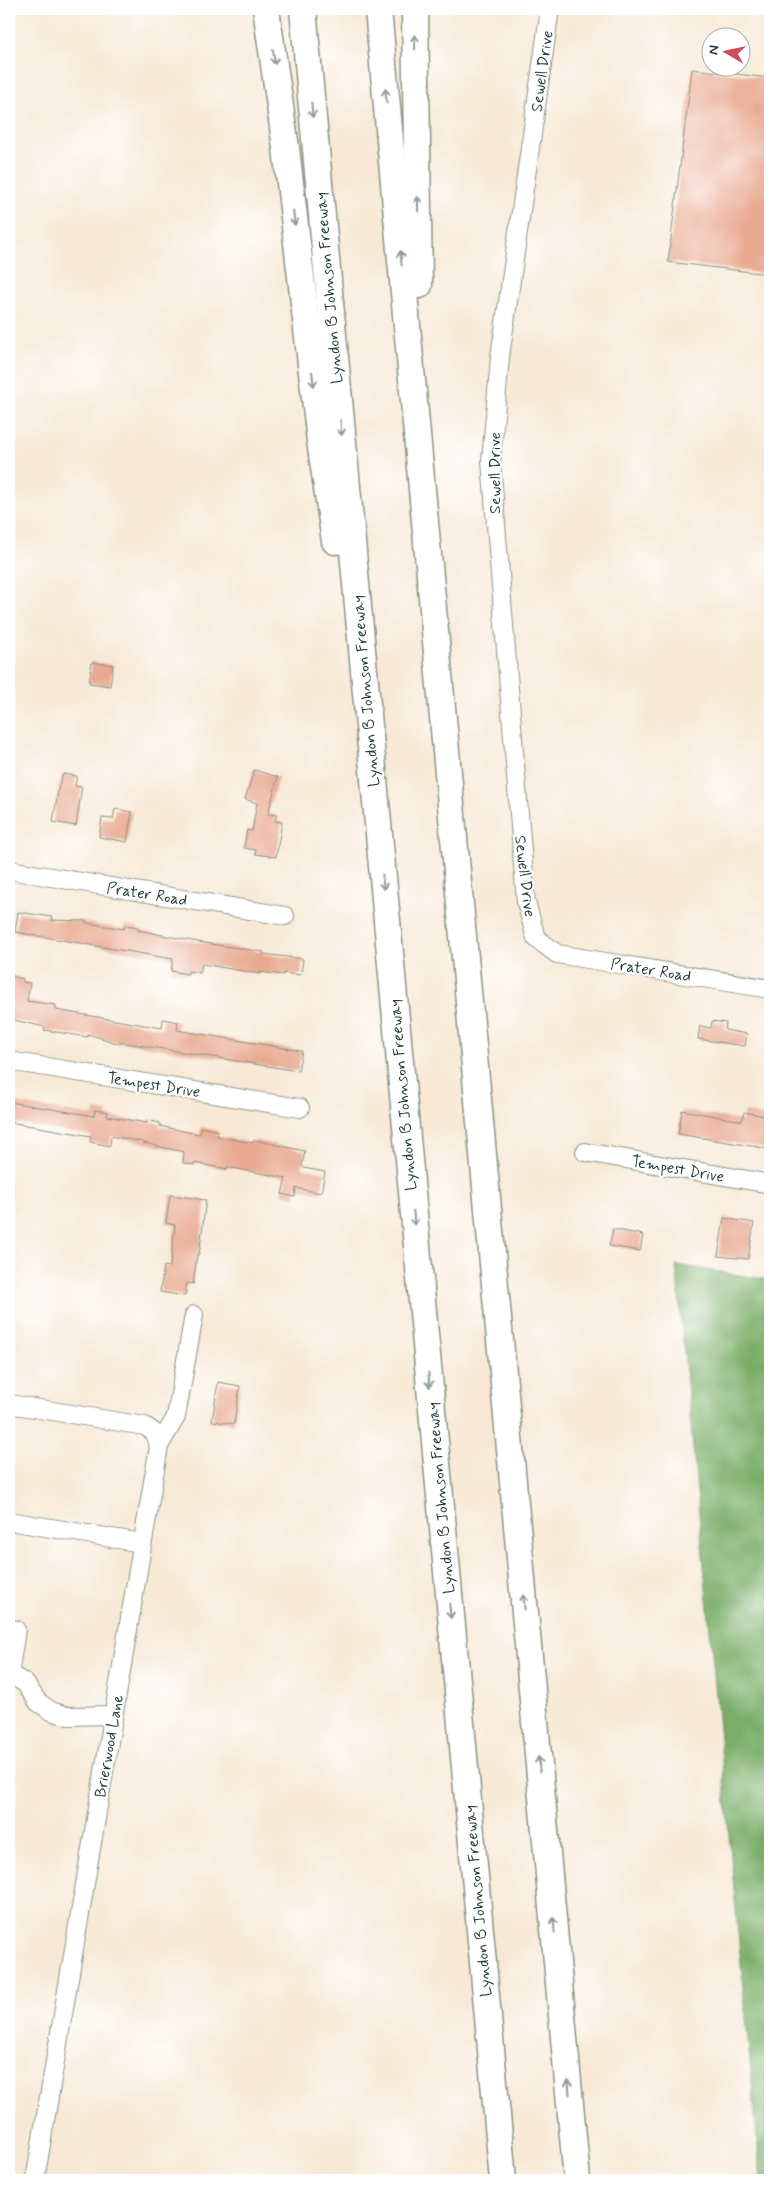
<svg xmlns="http://www.w3.org/2000/svg" width="779" height="2189" viewBox="0 0 779 2189" font-family="Mynerve,sans-serif">
	<style>
		.forest { fill: #7aad68; stroke: #4c754e }
		.building { fill: #eaaa92 }
		.lines { fill: none; stroke-linecap: round; stroke-linejoin: round }
		.minor-casing { stroke: #8b9385; stroke-width: 20 }
		.highway-casing { stroke: #8b9385; stroke-width: 29 }
		.minor { stroke: #fff; stroke-width: 18 }
		.highway { stroke: #fff; stroke-width: 26 }
		.oneway { stroke: #8f9e9a }
		.labels { text-anchor: middle; stroke-width: 4.5; stroke-linejoin: round; paint-order: stroke }
		.street-label { font-size: 16px; fill: #1f3d34; stroke: #fff }
	</style>
	<rect width="100%" height="100%" fill="#fff"/>
	<filter id="ink" filterUnits="userSpaceOnUse"><feTurbulence type="fractalNoise" baseFrequency=".02" numOctaves="2"/><feDisplacementMap in="SourceGraphic" scale="10" xChannelSelector="R" yChannelSelector="G"/><feConvolveMatrix kernelMatrix="1 2 1 2 8 2 1 2 1" color-interpolation-filters="sRGB"/></filter>
	<filter id="wash" filterUnits="userSpaceOnUse"><feTurbulence type="fractalNoise" baseFrequency=".0096" numOctaves="4" result="noise"/><feDisplacementMap in="SourceGraphic" scale="20" xChannelSelector="R" yChannelSelector="G"/><feGaussianBlur stdDeviation="1.12" result="paint"/><feColorMatrix in="noise" values="0 0 0 0 0 0 0 0 0 0 0 0 0 0 0 0 0 1.4 0 .05"/><feComposite in="paint" operator="in"/></filter>
	<g filter="url(#wash)">
		<rect width="100%" height="100%" fill="#f7e9d6"/>
		<!-- forest -->
		<polygon class="forest" points="676,1265 770,1280 770,2180 761,2180"/>
		<g id="blocks">
			<!-- building -->
			<g class="building">
				<polygon points="692,69 770,78 770,257 768,274 668,262"/>
				<polygon points="92,662 113,665 110,686 89,683"/>
				<polygon points="254,770 278,777 268,814 277,815 275,821 282,822 276,857 255,854 256,850 244,848 247,830 252,831 257,803 245,799"/>
				<polygon points="63,774 77,776 75,786 82,787 76,826 53,822 59,785"/>
				<polygon points="115,809 132,812 127,842 99,837 102,818 113,819"/>
				<polygon points="18,912 52,917 51,920 86,921 86,923 124,929 125,925 138,927 138,930 192,941 264,952 263,954 303,959 301,975 283,973 283,975 260,972 260,974 202,964 200,973 188,971 188,974 171,971 173,959 15,932"/>
				<polygon points="9,975 23,979 23,982 30,983 27,1001 56,1005 56,1010 162,1028 163,1019 178,1022 177,1030 302,1051 298,1071 120,1042 120,1044 88,1034 88,1037 44,1030 45,1027 9,1019"/>
				<polygon points="712,1021 726,1023 725,1030 747,1034 745,1046 698,1039 700,1026 711,1028"/>
				<polygon points="9,1102 94,1116 95,1110 108,1112 107,1116 147,1123 147,1120 160,1123 160,1126 188,1132 200,1134 201,1127 218,1131 217,1136 253,1143 254,1140 305,1151 302,1166 304,1168 325,1172 321,1193 296,1188 295,1197 282,1194 286,1178 227,1167 227,1169 194,1163 194,1165 183,1163 184,1152 143,1143 143,1142 111,1136 110,1146 90,1142 91,1136 9,1122"/>
				<polygon points="682,1110 742,1121 744,1112 770,1117 770,1149 678,1134"/>
				<polygon points="170,1195 206,1200 199,1255 197,1254 193,1284 187,1283 185,1296 160,1292 164,1266 170,1267 175,1225 166,1223"/>
				<polygon points="724,1218 754,1223 748,1259 718,1256"/>
				<polygon points="613,1229 643,1235 640,1251 609,1246"/>
				<polygon points="218,1382 240,1386 234,1424 212,1421"/>
			</g>
		</g>
	</g>
	<g filter="url(#ink)">
		<use href="#blocks" fill-opacity="0" stroke="#8b9385" stroke-width="1"/>
		<g class="lines">
			<defs>
				<g id="minor">
					<polyline points="550,9 500,357 491,461 526,902 536,938 557,954 770,989"/>
					<polyline points="9,870 285,916"/>
					<polyline points="9,1061 300,1108"/>
					<polyline points="585,1152 770,1184"/>
					<polyline points="9,1404 145,1426 155,1433 159,1446"/>
					<polyline points="9,1521 142,1543"/>
					<polyline points="9,1629 16,1630 9,1675"/>
					<polyline points="9,1674 25,1683 38,1702 51,1711 67,1716 113,1715"/>
					<polyline points="35,2180 159,1446 176,1417 194,1315"/>
				</g>
				<g id="highway">
					<polyline points="266,9 286,148 320,441 335,541"/>
					<polyline points="303,9 503,2180"/>
					<polyline points="378,9 577,2180"/>
					<polyline points="415,9 419,285"/>
				</g>
			</defs>
			<!-- minor casing -->
			<use href="#minor" class="minor-casing"/>
			<!-- highway casing -->
			<use href="#highway" class="highway-casing"/>
			<!-- minor -->
			<use href="#minor" class="minor"/>
			<!-- highway -->
			<use href="#highway" class="highway"/>
		</g>
		<!-- one-way arrows -->
		<defs><path id="oneway-shaft" d="M-6 0H5M1.5-3L5.5 0L1.5 3" fill="none" stroke-width="1.6" stroke-linecap="round" stroke-linejoin="round" transform="scale(1.25)"/></defs>
		<g class="oneway">
			<use href="#oneway-shaft" transform="translate(415 42) rotate(-91)"/>
			<use href="#oneway-shaft" transform="translate(274 57) rotate(82)"/>
			<use href="#oneway-shaft" transform="translate(386 96) rotate(-95)"/>
			<use href="#oneway-shaft" transform="translate(312 110) rotate(85)"/>
			<use href="#oneway-shaft" transform="translate(418 204) rotate(-91)"/>
			<use href="#oneway-shaft" transform="translate(294 218) rotate(83)"/>
			<use href="#oneway-shaft" transform="translate(401 258) rotate(-95)"/>
			<use href="#oneway-shaft" transform="translate(313 379) rotate(83)"/>
			<use href="#oneway-shaft" transform="translate(341 428) rotate(85)"/>
			<use href="#oneway-shaft" transform="translate(383 882) rotate(85)"/>
			<use href="#oneway-shaft" transform="translate(414 1218) rotate(85)"/>
			<use href="#oneway-shaft" transform="translate(429 1380) rotate(85)"/>
			<use href="#oneway-shaft" transform="translate(524 1602) rotate(-95)"/>
			<use href="#oneway-shaft" transform="translate(450 1611) rotate(85)"/>
			<use href="#oneway-shaft" transform="translate(539 1764) rotate(-95)"/>
			<use href="#oneway-shaft" transform="translate(554 1925) rotate(-95)"/>
			<use href="#oneway-shaft" transform="translate(569 2087) rotate(-95)"/>
		</g>
	</g>
	<g class="labels">
		<!-- street labels -->
		<g class="street-label">
			<text transform="translate(541 71) rotate(-82)" y="6">Sewell Drive</text>
			<text transform="translate(328 288) rotate(-95)" y="6">Lyndon B Johnson Freeway</text>
			<text transform="translate(494 473) rotate(-90)" y="6">Sewell Drive</text>
			<text transform="translate(365 691) rotate(-95)" y="6">Lyndon B Johnson Freeway</text>
			<text transform="translate(526 876) rotate(83)" y="6">Sewell Drive</text>
			<text transform="translate(147 893) rotate(9)" y="6">Prater Road</text>
			<text transform="translate(651 969) rotate(9)" y="6">Prater Road</text>
			<text transform="translate(154 1084) rotate(9)" y="6">Tempest Drive</text>
			<text transform="translate(402 1095) rotate(-95)" y="6">Lyndon B Johnson Freeway</text>
			<text transform="translate(678 1168) rotate(10)" y="6">Tempest Drive</text>
			<text transform="translate(440 1498) rotate(-95)" y="6">Lyndon B Johnson Freeway</text>
			<text transform="translate(108 1746) rotate(-80)" y="6">Brierwood Lane</text>
			<text transform="translate(477 1901) rotate(-95)" y="6">Lyndon B Johnson Freeway</text>
		</g>
	</g>
	<!-- margin -->
	<rect width="779" height="2189" fill="none" stroke="#fff" stroke-width="30"/>
	<!-- north arrow -->
	<g transform="translate(726 52) rotate(279)"><circle r="24" fill="#ffffff" stroke="#a5b1ae"/>
	<path d="M0-4L9 19L0 12L-9 19Z" fill="#d1495b"/>
	<text y="-8" font-size="14" font-weight="bold" text-anchor="middle" fill="#1f3d34">N</text>
	</g>
</svg>
